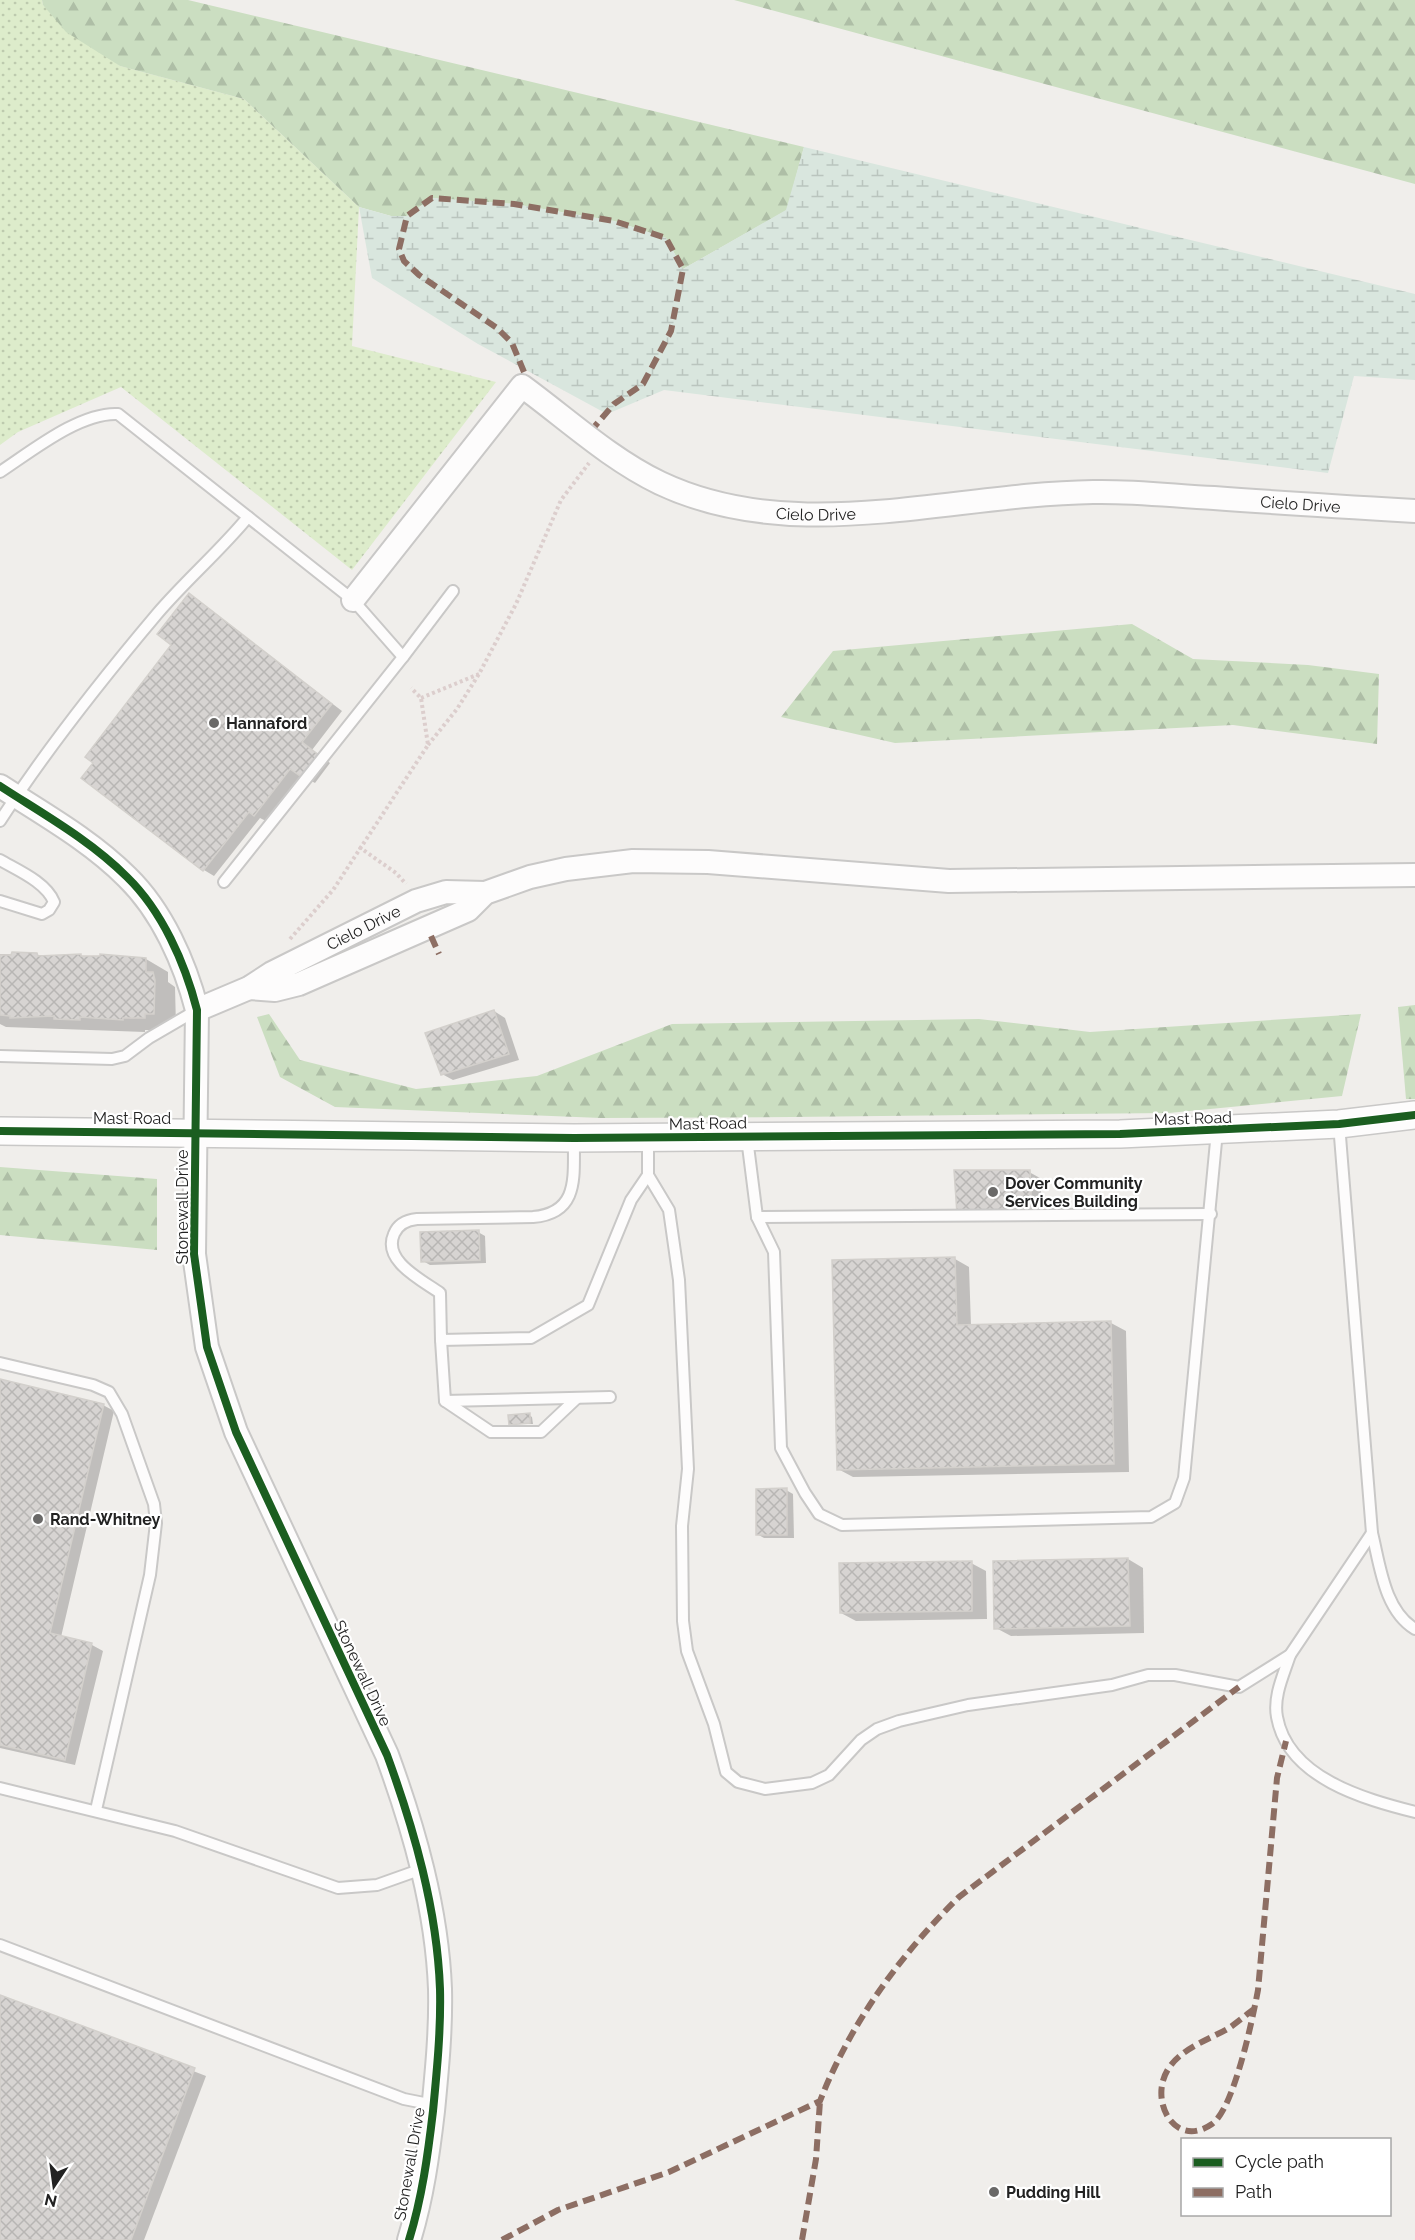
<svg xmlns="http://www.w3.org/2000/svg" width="1415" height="2240" viewBox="0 0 1415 2240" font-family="Raleway,sans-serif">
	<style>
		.grass { fill: url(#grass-dots) }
		.forest { fill: url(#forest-firs) }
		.wetland { fill: url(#wetland-marsh) }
		.shadow { fill: #0003 }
		.building { fill: url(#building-cross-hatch); stroke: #d3d0cc; stroke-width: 1.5 }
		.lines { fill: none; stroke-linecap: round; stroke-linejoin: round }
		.service-casing { stroke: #c9c8c7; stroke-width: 14 }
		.minor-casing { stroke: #c9c8c7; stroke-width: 26 }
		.tertiary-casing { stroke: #c9c8c7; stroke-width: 30 }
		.path { stroke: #dccecd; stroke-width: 4; stroke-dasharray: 3 3; stroke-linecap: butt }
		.service { stroke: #fdfcfc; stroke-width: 10 }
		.minor { stroke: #fdfcfc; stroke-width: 22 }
		.tertiary { stroke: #fdfcfc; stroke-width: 27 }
		.quiet { stroke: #8d6e63; stroke-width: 6; stroke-dasharray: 12 6; stroke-linecap: butt }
		.cycleway-casing { stroke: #fff; stroke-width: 11 }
		.cycleway { stroke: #1b5e20; stroke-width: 8 }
		.poi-dot { fill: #6a6968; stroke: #fff; stroke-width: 2 }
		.labels { text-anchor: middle; stroke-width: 4.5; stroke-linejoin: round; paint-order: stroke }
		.street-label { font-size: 16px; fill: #222; stroke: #fff }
		.poi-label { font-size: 16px; font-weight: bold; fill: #222; stroke: #fff; text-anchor: start }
	</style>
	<defs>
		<pattern id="grass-dots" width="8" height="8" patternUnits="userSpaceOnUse" patternTransform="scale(1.5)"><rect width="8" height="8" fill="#ddeccb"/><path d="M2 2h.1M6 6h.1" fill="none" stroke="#bdcaae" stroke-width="1.8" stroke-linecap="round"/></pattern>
		<pattern id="forest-firs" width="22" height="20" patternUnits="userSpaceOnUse" patternTransform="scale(1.5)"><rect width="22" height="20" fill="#cbdec1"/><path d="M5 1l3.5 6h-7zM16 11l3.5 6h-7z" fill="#aebea6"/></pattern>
		<pattern id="wetland-marsh" width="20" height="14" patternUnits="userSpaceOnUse" patternTransform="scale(1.5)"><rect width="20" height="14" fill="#d9e6de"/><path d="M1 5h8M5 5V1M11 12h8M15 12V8" fill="none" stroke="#bac5be"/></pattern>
		<pattern id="building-cross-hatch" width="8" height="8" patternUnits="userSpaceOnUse" patternTransform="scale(1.5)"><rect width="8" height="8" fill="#d7d4d2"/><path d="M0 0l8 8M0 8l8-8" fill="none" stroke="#b8b6b4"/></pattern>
	</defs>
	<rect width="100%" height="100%" fill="#f0eeeb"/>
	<!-- grass -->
	<polygon class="grass" points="0,0 42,0 43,5 120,66 244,99 359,207 352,346 496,382 352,570 121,387 18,432 0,445"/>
	<!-- forest -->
	<g class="forest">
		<polygon points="42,0 188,0 804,147 787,210 683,269 666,238 614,221 514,204 432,198 407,216 391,216 359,207 244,99 120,66 66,32 43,5"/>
		<polygon points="734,0 1415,0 1415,184"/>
		<polygon points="1132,624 1193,659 1308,665 1379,674 1377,744 1233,725 895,743 781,717 833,651"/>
		<polygon points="1415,1005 1415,1099 1406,1099 1398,1007"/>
		<polygon points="269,1014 300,1060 416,1089 537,1076 672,1024 979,1019 1090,1032 1361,1014 1342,1096 1169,1113 791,1117 601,1118 335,1107 280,1077 257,1017"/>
		<polygon points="0,1167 157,1179 157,1250 0,1235"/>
	</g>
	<!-- wetland -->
	<polygon class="wetland" points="804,147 1415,294 1415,380 1354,376 1328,473 664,390 607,414 478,344 372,278 359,207 391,216 407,216 432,198 514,204 614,221 666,238 683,269 786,210"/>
	<!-- shadow -->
	<g class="shadow">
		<polygon points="189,595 342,711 312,750 330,763 315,783 301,775 266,821 260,818 214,876 204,870 173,645"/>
		<polygon points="0,954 146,959 168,972 168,982 175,987 176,1026 167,1030 145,1030 145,1032 6,1027 0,1024"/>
		<polygon points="494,1011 505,1018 519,1060 453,1080 442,1074"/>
		<polygon points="1029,1172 1040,1178 1043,1219 969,1219"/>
		<polygon points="478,1232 485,1236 486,1263 430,1265 423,1261"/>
		<polygon points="955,1259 969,1267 971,1326 1111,1323 1126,1331 1129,1472 853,1477 838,1469"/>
		<polygon points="0,1381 103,1405 114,1411 61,1637 92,1645 103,1651 75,1765 0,1748"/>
		<polygon points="529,1415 532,1417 533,1424 510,1424"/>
		<polygon points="786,1490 793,1494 794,1538 764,1538 757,1534"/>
		<polygon points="1128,1559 1143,1568 1144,1633 1011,1636 996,1628"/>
		<polygon points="971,1563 986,1571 987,1619 856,1621 841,1613"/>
		<polygon points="0,1996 206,2076 144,2240 0,2240"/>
	</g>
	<!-- building -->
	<g class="building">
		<polygon points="189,593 332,704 302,742 320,756 303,778 290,769 254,816 249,812 203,871 81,778 93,763 85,757 171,645 157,634"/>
		<polygon points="12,952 37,953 38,956 81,954 81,956 100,956 100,954 146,958 146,972 153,972 155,980 154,1014 145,1014 145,1018 123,1018 123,1020 80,1017 80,1020 54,1019 54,1016 10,1018 10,1016 0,1015 0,955 11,955"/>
		<polygon points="494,1010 509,1054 441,1075 425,1033"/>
		<polygon points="954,1170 1030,1170 1032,1214 957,1214"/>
		<polygon points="479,1230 480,1260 421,1262 420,1232"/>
		<polygon points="955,1257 957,1325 1111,1321 1114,1464 837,1470 832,1260"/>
		<polygon points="0,1379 104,1404 50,1633 92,1643 65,1760 0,1745"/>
		<polygon points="530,1413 530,1423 509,1425 508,1415"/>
		<polygon points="787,1488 787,1535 756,1535 756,1489"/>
		<polygon points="1128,1558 1130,1626 994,1629 993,1561"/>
		<polygon points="972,1561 972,1611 840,1613 839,1563"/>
		<polygon points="0,1995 195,2068 131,2240 0,2240"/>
	</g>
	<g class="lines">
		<defs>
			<g id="service">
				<path d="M0 472C32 451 80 412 118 414L353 600 403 657 224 882"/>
				<polyline points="403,657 453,591"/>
				<path d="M0 821C46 750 103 678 157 614 186 580 220 551 248 517"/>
				<path d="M0 860C17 870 46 882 54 902L49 910 42 914 0 901"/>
				<polyline points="0,1056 112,1059 125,1056 149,1038 197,1010"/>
				<path d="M1339 1124 1372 1533C1380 1565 1384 1610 1415 1629"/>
				<path d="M574 1138C573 1174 581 1213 533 1217L417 1219C407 1220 398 1224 394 1234 382 1261 422 1280 440 1293L441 1340 531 1338 588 1305 631 1200 648 1175V1139"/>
				<polyline points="747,1138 757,1217 774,1252 781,1448 805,1493 819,1514 842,1525 1151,1517 1175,1503 1184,1478 1217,1131"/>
				<polyline points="648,1175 669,1210 679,1280 688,1469 682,1526 683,1621 687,1651 714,1724 726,1772 738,1782 765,1789 812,1783 829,1775 861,1740 877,1729 899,1721 968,1705 1112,1685 1148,1675 1175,1675 1239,1687 1290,1655 1372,1533"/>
				<polyline points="757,1217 1211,1214"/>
				<polyline points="441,1340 445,1401 610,1397"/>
				<polyline points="0,1363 93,1385 109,1392 122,1414 154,1504 156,1523 150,1575 96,1810"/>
				<polyline points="445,1401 491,1432 541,1432 577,1398"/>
				<path d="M1290 1655C1284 1674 1273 1696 1277 1717 1288 1778 1364 1799 1415 1812"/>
				<polyline points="0,1788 175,1831 338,1888 377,1885 422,1869"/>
				<polyline points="0,1945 404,2099 434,2105"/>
			</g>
			<g id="minor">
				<path id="s1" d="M353 600 522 386C567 419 610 459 660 483 795 547 950 494 1093 492 1134 491 1174 496 1214 498 1281 503 1348 507 1415 511"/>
				<path d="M0 786C43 814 90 840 127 877 162 911 185 963 197 1010L194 1254 207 1347 236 1432 387 1755C414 1829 437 1909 440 1989 441 2029 437 2070 433 2111 428 2154 422 2198 409 2240"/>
				<polyline points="249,988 275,990 299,984 468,910 485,893 530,877 566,869 633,861 708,862 949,881 1415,875"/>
				<path id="s2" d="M197 1010 249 988 272 973 416 901 446 892 485 893"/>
			</g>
			<polyline id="tertiary" points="0,1131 574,1138 1120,1134 1339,1124 1415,1115"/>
		</defs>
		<!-- service casing -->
		<use href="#service" class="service-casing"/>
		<!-- minor casing -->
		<use href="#minor" class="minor-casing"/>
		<!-- tertiary casing -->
		<use href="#tertiary" class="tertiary-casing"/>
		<!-- path -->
		<g class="path">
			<polyline points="421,698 479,674"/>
			<polyline points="428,745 457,709 479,674 516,604 561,500 589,463"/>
			<polyline points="359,847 396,873 406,884"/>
			<polyline points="290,939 333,890 428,745 421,698 411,688"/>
		</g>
		<!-- service -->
		<use href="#service" class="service"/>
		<!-- minor -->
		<use href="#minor" class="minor"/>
		<!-- tertiary -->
		<use href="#tertiary" class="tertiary"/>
		<!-- quiet -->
		<g class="quiet">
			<polyline points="524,372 512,343 497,328 419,275 404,261 399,249 407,216 432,198 514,204 614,221 666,238 683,269 671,331 643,384 614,404 595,426"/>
			<polyline points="431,936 439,954"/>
			<path d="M1255 2008C1246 2015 1238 2022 1229 2028 1210 2039 1185 2047 1171 2065 1146 2096 1173 2151 1212 2124 1234 2109 1253 2017 1258 1990L1277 1778 1286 1741"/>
			<path d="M502 2240 558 2210 669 2172 820 2101C850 2024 900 1955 959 1897L1239 1687"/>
			<polyline points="802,2240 816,2159 820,2101"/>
		</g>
		<defs>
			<g id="cycleway">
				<path d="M0 786C43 814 90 840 127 877 162 911 185 963 197 1010L194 1254 207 1347 236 1432 387 1755C414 1829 437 1909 440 1989 441 2029 437 2070 433 2111 428 2154 422 2198 409 2240"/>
				<polyline points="0,1131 574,1138 1120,1134 1339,1124 1415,1115"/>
			</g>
		</defs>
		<!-- cycleway casing -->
		<use href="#cycleway" class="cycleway-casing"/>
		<!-- cycleway -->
		<use href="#cycleway" class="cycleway"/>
	</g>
	<!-- markers -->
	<g class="poi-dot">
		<circle cx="214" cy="723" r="6"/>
		<circle cx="993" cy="1192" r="6"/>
		<circle cx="38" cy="1519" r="6"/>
		<circle cx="994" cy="2192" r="6"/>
	</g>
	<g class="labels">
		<!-- street labels -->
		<g class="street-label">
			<text dy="6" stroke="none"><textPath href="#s1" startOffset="1088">Cielo Drive</textPath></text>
			<text dy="6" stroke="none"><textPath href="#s1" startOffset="602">Cielo Drive</textPath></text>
			<text dy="6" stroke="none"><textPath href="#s2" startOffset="186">Cielo Drive</textPath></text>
			<text x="132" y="1124">Mast Road</text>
			<text transform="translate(1193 1118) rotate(-2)" y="6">Mast Road</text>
			<text transform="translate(708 1123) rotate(-1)" y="6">Mast Road</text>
			<text transform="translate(182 1207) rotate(-90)" y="6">Stonewall Drive</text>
			<text transform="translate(363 1673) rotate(65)" y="6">Stonewall Drive</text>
			<text transform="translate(409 2164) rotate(-80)" y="6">Stonewall Drive</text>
		</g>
		<!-- poi labels -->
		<g class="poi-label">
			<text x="226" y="729">Hannaford</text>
			<text x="1005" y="1189">Dover Community<tspan x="1005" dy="18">Services Building</tspan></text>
			<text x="50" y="1525">Rand-Whitney</text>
			<text x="1006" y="2198">Pudding Hill</text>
		</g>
	</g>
	<!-- legend -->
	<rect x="1181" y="2138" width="210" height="78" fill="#ffffff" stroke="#a7a7a7" stroke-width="1.5"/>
	<rect x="1193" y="2158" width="30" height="9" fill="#1b5e20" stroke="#a7a7a7" stroke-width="1.5"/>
	<text x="1235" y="2168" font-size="18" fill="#222222">Cycle path</text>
	<rect x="1193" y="2188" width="30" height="9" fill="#8d6e63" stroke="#a7a7a7" stroke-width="1.5"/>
	<text x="1235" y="2198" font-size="18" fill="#222222">Path</text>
	<!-- north arrow -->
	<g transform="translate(54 2186) rotate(193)" stroke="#ffffff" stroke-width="4.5" paint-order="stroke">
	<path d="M0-4.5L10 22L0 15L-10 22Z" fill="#222222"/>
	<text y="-9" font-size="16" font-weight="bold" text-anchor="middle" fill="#222222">N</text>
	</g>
</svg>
